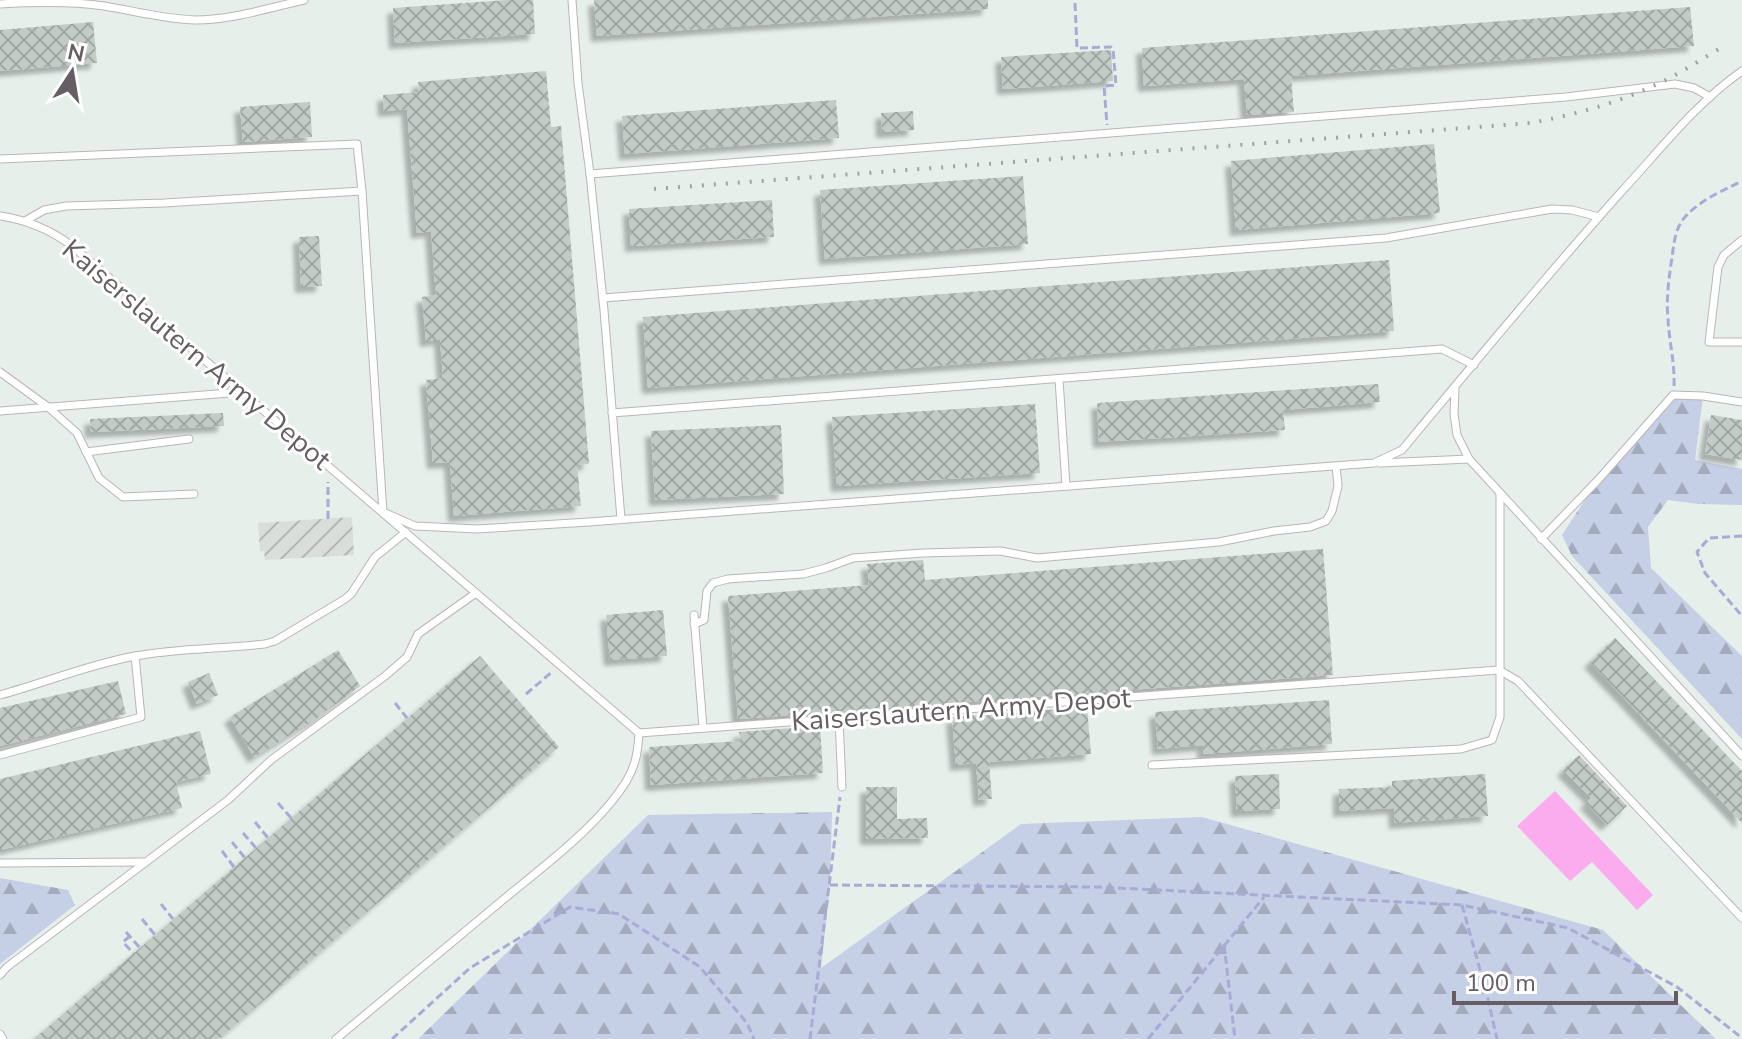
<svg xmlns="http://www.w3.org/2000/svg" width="1742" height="1039" viewBox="0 0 1742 1039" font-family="'Nunito Sans',sans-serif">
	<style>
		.industrial { fill: url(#industrial-furrows) }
		.forest { fill: url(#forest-firs) }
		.water { fill: #faacef }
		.building { fill: url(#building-cross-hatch); filter: url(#shadow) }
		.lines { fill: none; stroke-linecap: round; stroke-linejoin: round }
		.service-casing { stroke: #bab4b8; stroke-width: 9 }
		.path { stroke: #a9aad6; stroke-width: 3; stroke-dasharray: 8 4; stroke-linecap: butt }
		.service { stroke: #fff; stroke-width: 7 }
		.rail { stroke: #a3a0a2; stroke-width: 4; stroke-dasharray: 2 10; stroke-linecap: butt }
		.labels { text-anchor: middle; stroke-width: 6; stroke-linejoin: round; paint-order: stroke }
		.street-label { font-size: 28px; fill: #665e64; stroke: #fff }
	</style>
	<defs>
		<pattern id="industrial-furrows" width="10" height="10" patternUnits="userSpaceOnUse" patternTransform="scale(2)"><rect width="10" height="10" fill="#d9dedb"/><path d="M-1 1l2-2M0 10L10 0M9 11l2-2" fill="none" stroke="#b4b7b5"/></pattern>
		<pattern id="forest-firs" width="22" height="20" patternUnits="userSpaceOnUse" patternTransform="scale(2)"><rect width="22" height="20" fill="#c5cfe5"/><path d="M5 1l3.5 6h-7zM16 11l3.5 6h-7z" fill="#a4abbd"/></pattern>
		<pattern id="building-cross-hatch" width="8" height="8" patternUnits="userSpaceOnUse" patternTransform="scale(2)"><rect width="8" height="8" fill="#c3cbc6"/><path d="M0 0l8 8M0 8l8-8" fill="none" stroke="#a2a8a4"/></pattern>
		<filter id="shadow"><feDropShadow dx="-6" dy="6" stdDeviation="2" flood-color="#0004"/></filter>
	</defs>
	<rect width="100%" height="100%" fill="#e7efeb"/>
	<!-- industrial -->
	<polygon class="industrial" points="352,517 354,555 265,560 264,551 260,551 258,523"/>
	<!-- forest -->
	<g class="forest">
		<polygon points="1673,395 1703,396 1695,460 1742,469 1742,505 1698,504 1668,500 1648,527 1651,568 1742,656 1742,739 1572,556 1562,535 1598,480"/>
		<polygon points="832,812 830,885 821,968 1021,824 1202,817 1603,930 1716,1039 418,1039 648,815"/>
		<polygon points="0,878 68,890 75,905 0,964"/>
	</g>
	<!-- water -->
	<polygon class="water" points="1555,791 1653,895 1637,910 1592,862 1570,881 1517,826"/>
	<!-- building -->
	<g class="building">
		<polygon points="507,0 533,0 535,34 395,43 393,8"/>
		<polygon points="594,0 988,0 988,9 597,36"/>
		<polygon points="1690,7 1694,46 1291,76 1294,112 1247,115 1244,79 1144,86 1142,48"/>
		<polygon points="93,22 97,63 0,71 0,30"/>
		<polygon points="1111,50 1113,81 1003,89 1001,57"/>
		<polygon points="546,71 551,127 561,126 589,464 577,465 581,506 454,516 450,462 433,463 426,380 443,378 440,339 426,341 422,297 436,295 431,231 417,233 407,109 384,111 383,95 419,92 418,82"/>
		<polygon points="836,100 839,138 625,154 622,116"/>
		<polygon points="310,102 312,137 243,142 240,107"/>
		<polygon points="913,111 914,130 882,132 881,113"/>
		<polygon points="1434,144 1440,213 1236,230 1231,161"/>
		<polygon points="1023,176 1028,244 825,259 820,190"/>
		<polygon points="772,200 774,237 631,246 629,209"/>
		<polygon points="319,236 322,286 301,287 299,237"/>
		<polygon points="1389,260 1394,331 648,388 643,317"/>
		<polygon points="1378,384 1380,402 1283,410 1285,430 1099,442 1097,403"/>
		<polygon points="1035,404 1040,473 837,486 832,417"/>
		<polygon points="223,413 224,426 91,432 90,419"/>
		<polygon points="1711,415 1742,420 1742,460 1705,454"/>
		<polygon points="781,425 784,494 655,500 651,431"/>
		<polygon points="1323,549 1333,675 738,719 728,596 869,585 867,564 923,560 925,580"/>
		<polygon points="663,610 667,656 610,660 606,615"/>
		<polygon points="1615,638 1742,771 1742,823 1590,662"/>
		<polygon points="338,650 360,686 317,718 254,757 230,717"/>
		<polygon points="480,656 559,747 493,804 219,1039 34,1039"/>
		<polygon points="209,673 218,695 197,704 188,682"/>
		<polygon points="118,681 126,714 0,746 0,708"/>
		<polygon points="1329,700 1332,744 1203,754 1203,745 1158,749 1155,712"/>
		<polygon points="1087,707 1091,754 989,762 992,799 979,800 976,763 956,765 952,717"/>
		<polygon points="820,726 823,773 651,785 649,747 740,741 739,732"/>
		<polygon points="200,731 211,774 176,782 182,808 0,850 0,779"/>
		<polygon points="1579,755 1627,806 1607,825 1586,803 1591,798 1563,770"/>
		<polygon points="1279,774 1280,809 1237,811 1235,776"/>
		<polygon points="1485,774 1488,816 1395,823 1394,808 1339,811 1339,789 1392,787 1392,781"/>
		<polygon points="866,787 897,787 897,819 927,818 928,838 866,839"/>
	</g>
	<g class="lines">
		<defs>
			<g id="service">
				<polyline points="572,0 578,83 590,174 604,310 621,519"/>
				<path d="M0 4C35 2 70 1 104 6 135 11 164 19 195 20 231 20 269 8 304 0"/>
				<polyline points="0,159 357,144 362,191 164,203 66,206 44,210 25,221"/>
				<polyline points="590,174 1566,97 1675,84 1694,88 1710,97"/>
				<path d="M362 191 383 512 415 526 436 527 477 529 589 522 1374 463 1402 450C1474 363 1547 275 1622 191 1660 150 1696 103 1742 71"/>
				<path d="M0 216C27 220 51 230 72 246L639 733 1499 670"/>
				<polyline points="1742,240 1724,255 1718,267 1709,342 1742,342"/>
				<polyline points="603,298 1386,238 1552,209 1572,210 1599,217"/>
				<polyline points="0,372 48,407 77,433 99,478 123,497 194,494"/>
				<polyline points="1059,379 1066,486"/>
				<polyline points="0,411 242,392"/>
				<polyline points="612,413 1442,349 1474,365"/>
				<polyline points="86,452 189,439"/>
				<polyline points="1469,459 1742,756"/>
				<polyline points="1380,463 1469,459 1457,435 1454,414 1455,387"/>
				<polyline points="1541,539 1598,480 1673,395 1703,396 1742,402"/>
				<polyline points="694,615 703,728"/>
				<polyline points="694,624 704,620 707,591 713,583 728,579 803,574 826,568 853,558 923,553 1000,551 1037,558 1219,542 1274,531 1310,527 1326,521 1332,511 1338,486 1336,466"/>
				<polyline points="1499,670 1518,681 1742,918"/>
				<path d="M0 695C44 683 85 666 130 657 174 648 220 649 265 644L275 641 345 599 351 594 375 557 406 532"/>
				<polyline points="839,718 842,787"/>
				<polyline points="0,755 141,717 135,656"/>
				<polyline points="1152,765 1461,749 1492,740 1500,717 1500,493"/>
				<polyline points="0,863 144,862"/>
				<polyline points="0,975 7,967 228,800 271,760 385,676 407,657 418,634 476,593"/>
				<polyline points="0,1034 3,1039"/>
				<path d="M336 1039C394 991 452 943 510 894 548 863 602 822 627 780 636 765 638 750 639 733"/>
			</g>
		</defs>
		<!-- service casing -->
		<use href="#service" class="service-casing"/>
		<!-- path -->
		<g class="path">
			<polyline points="1075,3 1077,48 1111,47 1113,49 1116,85 1104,86 1107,125"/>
			<path d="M1674 386C1675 363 1669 341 1668 319 1666 298 1669 278 1672 257 1674 244 1675 228 1685 217 1700 200 1722 191 1742 181"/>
			<polyline points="328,519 328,482"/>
			<polyline points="1742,536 1709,538 1697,552 1705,573 1742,616"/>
			<polyline points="526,694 553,671"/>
			<polyline points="395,703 407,718"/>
			<polyline points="278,803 291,818"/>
			<polyline points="255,822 268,838"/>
			<polyline points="243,833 256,848"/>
			<polyline points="232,842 245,858"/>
			<polyline points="222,851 234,867"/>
			<polyline points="830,885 1098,887 1462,905 1568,928 1677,987 1742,1038"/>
			<polyline points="161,904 173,919"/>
			<polyline points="1462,905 1487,995 1497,1039"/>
			<polyline points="142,919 155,935"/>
			<polyline points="126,932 140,948"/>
			<polyline points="130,936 123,942 134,954"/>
			<polyline points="1224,944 1235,1039"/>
			<polyline points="392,1039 470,968 570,907 619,914 700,967 747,1023 754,1039"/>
			<polyline points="810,1039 840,797"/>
			<polyline points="1148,1039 1264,897"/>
		</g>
		<!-- service -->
		<use href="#service" class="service"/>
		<!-- rail -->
		<path class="rail" d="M654 189 1531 123C1573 115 1614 104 1653 86 1676 76 1697 62 1719 49"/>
	</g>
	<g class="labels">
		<!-- street labels -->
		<g class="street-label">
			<text transform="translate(197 354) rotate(40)" y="10">Kaiserslautern Army Depot</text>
			<text transform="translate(961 709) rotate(-4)" y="10">Kaiserslautern Army Depot</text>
		</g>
	</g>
	<!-- north arrow -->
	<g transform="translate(72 72) rotate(12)" stroke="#ffffff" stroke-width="6" paint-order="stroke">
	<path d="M0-6L14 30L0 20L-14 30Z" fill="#665e64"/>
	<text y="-12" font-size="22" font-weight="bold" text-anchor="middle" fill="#665e64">N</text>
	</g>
	<!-- scale -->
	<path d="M1454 991v12h222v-12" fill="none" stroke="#665e64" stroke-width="4"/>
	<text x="1466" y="991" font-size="24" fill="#665e64" stroke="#ffffff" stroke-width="6" paint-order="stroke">100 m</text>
</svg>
